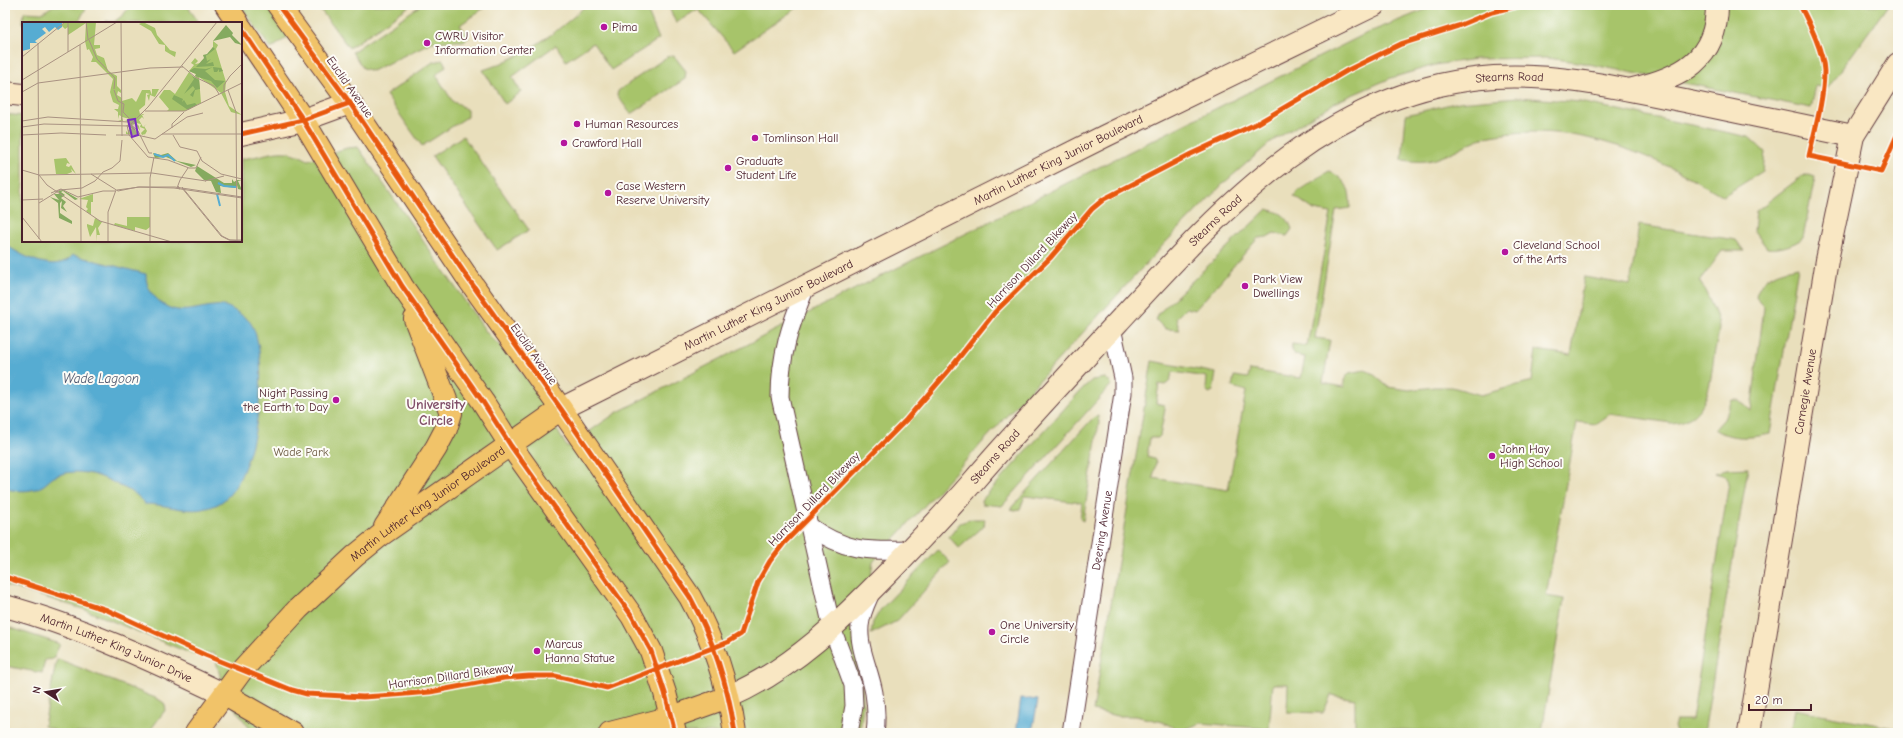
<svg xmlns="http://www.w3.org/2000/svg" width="1903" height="738" viewBox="0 0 1903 738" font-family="'Comic Neue',sans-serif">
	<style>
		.green { fill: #a7c46b; stroke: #78724b }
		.water { fill: #56acd2; stroke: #50667e }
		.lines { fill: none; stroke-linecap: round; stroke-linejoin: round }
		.street-casing { stroke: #623c41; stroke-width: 19 }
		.secondary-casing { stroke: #623c41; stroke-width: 24 }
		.primary-casing { stroke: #623c41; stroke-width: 24 }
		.street { stroke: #fff; stroke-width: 17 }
		.secondary { stroke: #f9e7c3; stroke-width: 22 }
		.primary { stroke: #f1c369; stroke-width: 22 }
		.cycleway-casing { stroke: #fdfcf7; stroke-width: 8 }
		.cycleway { stroke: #e8590c; stroke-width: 5 }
		.poi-dot { fill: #b5179e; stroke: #fdfcf7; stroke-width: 1.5 }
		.labels { text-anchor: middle; stroke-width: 4; stroke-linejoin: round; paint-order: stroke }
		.poi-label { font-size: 12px; fill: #4a1f2b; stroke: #fdfcf7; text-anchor: start }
		.street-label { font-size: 12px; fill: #4a1f2b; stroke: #fdfcf7 }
		.park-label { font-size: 12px; fill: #6b5941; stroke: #fdfcf7 }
		.water-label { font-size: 13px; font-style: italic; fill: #4f576e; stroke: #fdfcf7 }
		.quarter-label { font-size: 14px; font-weight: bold; fill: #814f69; stroke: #fdfcf7 }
		.inset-river { fill: none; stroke: #56acd2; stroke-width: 2 }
		.inset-road { fill: none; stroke: #a99282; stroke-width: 1 }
		.view { fill: #7b2cbf; fill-opacity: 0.15; stroke: #7b2cbf; stroke-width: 2 }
		.inset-edge { fill: none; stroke: #4a1f2b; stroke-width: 2 }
	</style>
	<rect width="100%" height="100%" fill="#fdfcf7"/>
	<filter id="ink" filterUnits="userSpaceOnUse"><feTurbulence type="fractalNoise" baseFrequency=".025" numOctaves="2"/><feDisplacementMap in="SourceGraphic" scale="8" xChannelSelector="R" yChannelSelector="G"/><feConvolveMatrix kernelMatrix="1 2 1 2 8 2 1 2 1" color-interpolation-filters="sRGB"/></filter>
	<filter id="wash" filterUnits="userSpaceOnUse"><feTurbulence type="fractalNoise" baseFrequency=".012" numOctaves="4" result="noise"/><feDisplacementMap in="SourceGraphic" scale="16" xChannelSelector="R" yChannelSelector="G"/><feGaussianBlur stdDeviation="0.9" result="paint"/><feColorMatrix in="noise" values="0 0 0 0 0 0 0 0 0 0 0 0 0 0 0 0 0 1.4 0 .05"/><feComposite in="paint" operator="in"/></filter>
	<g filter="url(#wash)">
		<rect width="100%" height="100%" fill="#e9dfbc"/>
		<!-- green -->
		<g class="green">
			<polygon points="54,5 69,5 75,8 77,5 86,8 78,23 23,23 24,12 42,13"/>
			<polygon points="131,5 187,5 199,23 104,23 106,21 114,22 123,15"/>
			<polygon points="240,5 265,5 289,36 271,49"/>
			<polygon points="317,5 411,5 349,48"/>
			<polygon points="421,5 488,5 460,25 469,37 464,41 432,42 372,71 363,68 352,52"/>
			<path d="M586 5H645L659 39 611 70 593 43 566 61 556 45 512 77 521 92 505 104 483 70C519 59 559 32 586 5Z"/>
			<polygon points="668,5 801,5 734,51 698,9 676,23"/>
			<path d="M1437 5H1888L1828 88 1816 86 1811 108 1578 62 1546 58 1475 59 1435 65 1391 78 1336 102 1271 142 1225 182 1164 244 873 562 857 669 862 688 863 705 860 733H253L225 695 214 653 192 654 83 609 5 585V114L23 116V241H241V159C269 156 281 144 308 160L347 148 358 147 487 333 513 359 530 383 567 447 616 413 843 295 1367 33Z"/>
			<polygon points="668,56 674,56 686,71 685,79 633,113 630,113 617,95 618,91"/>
			<polygon points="443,60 446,66 436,75 453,102 459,104 467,110 467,117 422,146 386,95 433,62"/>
			<path d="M1518 97 1580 102 1749 137 1765 152 1763 171 1723 196C1650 153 1572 119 1486 137 1466 142 1448 158 1427 161 1419 162 1410 161 1402 160L1406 115 1459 102Z"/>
			<polygon points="463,136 529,230 497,250 432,156"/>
			<path d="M1329 171C1346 180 1351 188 1350 208L1336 210 1315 338 1330 340 1323 383 1344 387V380L1349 373 1365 370 1372 373 1388 387 1409 390 1434 387H1452L1481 395 1532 381 1536 350 1571 355 1584 277 1630 285 1639 225 1736 240 1744 251H1722L1700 281C1705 291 1718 316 1719 326 1719 335 1715 347 1714 356 1710 385 1708 421 1671 423L1610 414 1596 424 1577 422 1546 596 1564 599 1542 731 1537 733H1445L1355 726V699L1331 695 1323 713 1287 712 1288 684H1273L1269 729 1201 723 1180 731 1163 722 1135 716H1118L1093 711 1152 361 1216 373 1213 391 1209 393 1206 389 1207 377 1173 372 1169 382 1165 385 1159 384 1156 403 1164 405 1165 409 1160 436 1158 438H1150L1147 457 1154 459 1156 462 1153 478 1228 490 1246 391 1232 387 1234 376 1248 378 1250 370 1301 378 1305 357 1295 355 1291 351 1292 344 1307 346 1331 213 1314 210 1294 196 1298 191Z"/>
			<path d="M1809 175 1815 177 1803 238C1794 245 1778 250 1767 248L1754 231 1756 211 1802 176Z"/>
			<path d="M1267 209C1281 213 1286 214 1292 229L1287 236 1274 233 1267 237 1258 238 1195 310 1186 308 1176 318 1180 330 1165 329 1156 320 1159 313Z"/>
			<path d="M1798 267 1770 434C1751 438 1731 440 1715 429L1724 419 1732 400H1739L1751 411 1764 307 1759 302 1756 296C1762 275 1778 271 1798 267Z"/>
			<polygon points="1105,378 1112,384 1002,506 982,504 981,501 1082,389 1092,380"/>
			<polygon points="1098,416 1099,422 1083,521 1080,519 1082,503 1025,496 1020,509 1015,510 1010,509 1093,418"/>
			<polygon points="1748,468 1704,733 1677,733 1674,727 1676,720 1692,720 1729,482 1726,476 1715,473 1726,469"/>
			<polygon points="972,519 985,519 984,526 959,548 949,537 960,523"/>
			<polygon points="938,550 950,562 897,621 871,634 873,622 881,609"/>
			<polygon points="5,626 60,644 53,659 45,660 42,673 5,666"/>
			<polygon points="58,659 158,699 164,703 166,709 148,733 53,733 53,729 44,726 56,662"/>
			<polygon points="1794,709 1894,728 1898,729 1898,733 1790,733"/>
		</g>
		<!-- water -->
		<g class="water">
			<path d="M5 244C21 256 57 275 73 255L146 274C146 284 149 291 156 298 178 322 200 303 225 306 230 307 247 318 250 322 273 355 257 485 218 504 191 517 172 504 144 504 140 495 129 490 120 486 101 475 78 467 56 476 51 478 48 482 44 485 32 493 18 491 5 489Z"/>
			<polygon points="1021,698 1038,700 1032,733 1016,733"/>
		</g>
	</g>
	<g filter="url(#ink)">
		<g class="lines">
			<defs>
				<g id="street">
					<path d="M806 287C790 325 780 356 780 397L832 628 853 685 854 706 849 733"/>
					<path d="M809 526C845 552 868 551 910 550"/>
					<path d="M871 593C866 604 861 614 860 626 858 648 870 670 874 693 876 706 877 720 875 733"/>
					<path id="s1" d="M1071 733 1123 393V378L1112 328"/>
				</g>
				<g id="secondary">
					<path d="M1633 89C1681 78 1717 60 1717 5"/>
					<polyline points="5,93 23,95"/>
					<polyline points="241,134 303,120 350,103"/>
					<path id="s2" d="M561 409 1105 136 1374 5"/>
					<path id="s3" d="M5 606C81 627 154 661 225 695"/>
					<path id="s4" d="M728 697C792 670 843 619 890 571 917 543 944 515 970 485 1018 429 1068 376 1118 322 1222 209 1329 88 1494 77 1558 73 1623 89 1685 101 1741 113 1797 124 1853 136"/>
					<path id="s5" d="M1749 733 1827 260 1853 136 1898 64"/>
				</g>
				<g id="primary">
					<polyline points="226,5 238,23"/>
					<path d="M278 5 350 103 467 277 561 409 690 597C713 639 728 686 735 733"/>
					<polyline points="241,28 303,120 402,286 483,402 511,446 632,616 651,651 665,693 675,733"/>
					<polyline points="385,527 436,448 446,429 451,413 415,319"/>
					<polyline points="225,695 292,733"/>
					<path id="s6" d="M196 733 242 670 298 609 355 556 381 535 561 409"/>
					<polyline points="610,733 672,717 728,697"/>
				</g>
			</defs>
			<!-- street casing -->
			<use href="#street" class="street-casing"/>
			<!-- secondary casing -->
			<use href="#secondary" class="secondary-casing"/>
			<!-- primary casing -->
			<use href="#primary" class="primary-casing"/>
			<!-- street -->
			<use href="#street" class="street"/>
			<!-- secondary -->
			<use href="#secondary" class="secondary"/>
			<!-- primary -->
			<use href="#primary" class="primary"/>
			<defs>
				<g id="cycleway">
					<path d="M278 5 350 103 467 277 561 409 690 597C713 639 728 686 735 733"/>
					<path d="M1800 5C1809 23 1823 50 1824 71 1824 99 1815 129 1809 156L1881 171 1898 133"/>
					<polyline points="241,28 303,120 402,286 483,402 511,446 632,616 651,651 665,693 675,733"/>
					<polyline points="241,134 303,120 350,103"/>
					<polyline points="5,577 107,610 205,655 292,690 307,694 363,697 394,695 430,692 504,678 529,676 555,676 607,688 728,642 741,634 758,582 770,561 784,543 906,420 950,369 995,312 1050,258 1092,209 1104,199 1191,154 1258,123 1348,70 1401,44 1458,26 1492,12 1520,5"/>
				</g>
			</defs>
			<!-- cycleway casing -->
			<use href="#cycleway" class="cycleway-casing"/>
			<!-- cycleway -->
			<use href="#cycleway" class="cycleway"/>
		</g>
	</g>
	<!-- markers -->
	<g class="poi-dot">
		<circle cx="604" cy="27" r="4"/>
		<circle cx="427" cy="43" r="4"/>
		<circle cx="577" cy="124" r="4"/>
		<circle cx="755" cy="138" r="4"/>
		<circle cx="564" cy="143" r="4"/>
		<circle cx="728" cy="168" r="4"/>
		<circle cx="608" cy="193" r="4"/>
		<circle cx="1505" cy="252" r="4"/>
		<circle cx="1245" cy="286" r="4"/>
		<circle cx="336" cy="400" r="4"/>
		<circle cx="1492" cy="456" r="4"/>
		<circle cx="992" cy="632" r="4"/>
		<circle cx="537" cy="651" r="4"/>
	</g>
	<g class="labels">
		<!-- poi labels -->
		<g class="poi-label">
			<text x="612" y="31">Pima</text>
			<text x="435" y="40">CWRU Visitor<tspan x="435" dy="14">Information Center</tspan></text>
			<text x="585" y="128">Human Resources</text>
			<text x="763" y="142">Tomlinson Hall</text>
			<text x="572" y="147">Crawford Hall</text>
			<text x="736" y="165">Graduate<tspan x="736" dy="14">Student Life</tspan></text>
			<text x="616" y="190">Case Western<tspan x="616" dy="14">Reserve University</tspan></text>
			<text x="1513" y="249">Cleveland School<tspan x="1513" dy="14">of the Arts</tspan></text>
			<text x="1253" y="283">Park View<tspan x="1253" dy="14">Dwellings</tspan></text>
			<text x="328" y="397" text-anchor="end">Night Passing<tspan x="328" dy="14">the Earth to Day</tspan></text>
			<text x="1500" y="453">John Hay<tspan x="1500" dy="14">High School</tspan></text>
			<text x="1000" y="629">One University<tspan x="1000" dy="14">Circle</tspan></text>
			<text x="545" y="648">Marcus<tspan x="545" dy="14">Hanna Statue</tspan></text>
		</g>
		<!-- street labels -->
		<g class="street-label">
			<text dy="4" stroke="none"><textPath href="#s4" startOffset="1021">Stearns Road</textPath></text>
			<text transform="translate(350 87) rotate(55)" y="4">Euclid Avenue</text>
			<text dy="4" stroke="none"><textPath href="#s2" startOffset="556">Martin Luther King Junior Boulevard</textPath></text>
			<text dy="4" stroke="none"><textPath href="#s4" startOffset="685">Stearns Road</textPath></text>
			<text transform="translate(1032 260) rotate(-47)" y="4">Harrison Dillard Bikeway</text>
			<text dy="4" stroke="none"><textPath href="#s2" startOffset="232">Martin Luther King Junior Boulevard</textPath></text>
			<text transform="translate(534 354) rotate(55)" y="4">Euclid Avenue</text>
			<text dy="4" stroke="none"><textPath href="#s5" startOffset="346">Carnegie Avenue</textPath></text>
			<text dy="4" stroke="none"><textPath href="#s4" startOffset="362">Stearns Road</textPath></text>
			<text transform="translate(814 499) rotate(-46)" y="4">Harrison Dillard Bikeway</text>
			<text dy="4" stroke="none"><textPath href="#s6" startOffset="328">Martin Luther King Junior Boulevard</textPath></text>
			<text dy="4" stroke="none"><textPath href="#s1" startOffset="205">Deering Avenue</textPath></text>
			<text dy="4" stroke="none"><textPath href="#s3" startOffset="119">Martin Luther King Junior Drive</textPath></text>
			<text transform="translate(451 676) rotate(-8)" y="4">Harrison Dillard Bikeway</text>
		</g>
		<!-- park labels -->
		<g class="park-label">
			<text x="301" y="456">Wade Park</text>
		</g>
		<!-- water labels -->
		<g class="water-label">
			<text x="101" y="383">Wade Lagoon</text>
		</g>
		<!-- quarter labels -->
		<g class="quarter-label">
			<text x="436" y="409">University<tspan x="436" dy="16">Circle</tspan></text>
		</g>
	</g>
	<!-- overview -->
	<g transform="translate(22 22)">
		<rect width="220" height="220" fill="#e9dfbc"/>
		<path d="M43 0H74L72 23H78V26L73 27 75 33 82 36 86 49 95 54V64L99 68V71L96 69 95 73 100 76V73V79L110 76 114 80 120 68H128L130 73V67H137L133 75 128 73 127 79 125 73 128 72 124 71 123 83 117 88 118 92 121 90 118 93 121 92 122 93H120L122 97 120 95 117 98 121 105 125 102 122 104 125 109 121 116 123 112 120 113 119 111 123 107 118 105 119 102 114 101 117 104 118 109 113 102 110 103 117 113 104 112V109L106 111V108L110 107 105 104 107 100 103 99 108 97 100 95 101 99H96L99 98V94L97 93 96 97V90L92 87H96L97 83 91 80 88 70 91 57 74 40H69L71 35 67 27 65 28 63 19 64 1 46 13V5L43 7 39 3ZM121 0 133 6 135 13 148 28 154 30 153 35 143 29V23L137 22 129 9 117 2ZM191 19 196 23 194 27 204 60 203 70 207 84 220 93 209 90 199 71 177 55 179 81 163 89H145L147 87 137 75 142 68H148L153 72 167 50 173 56 174 52 167 49 172 43 169 41 173 36 176 39 173 42 179 41 191 25ZM44 136 48 142 45 141 44 144 47 145 49 143 54 152 49 147 50 150 45 152H34L32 137ZM71 172V180H69V193L64 189 66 187 64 185 66 178 57 177ZM105 195H128V205L124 208 113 205V209L92 203 93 201 105 204ZM73 196 80 200 76 206 78 213H75V220L74 205 68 215 65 204V202L71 204Z" fill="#a7c46b"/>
		<path d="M204 3 211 11 210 13 220 23 213 21 208 15 191 19ZM191 25 193 27 184 34 185 39 189 37 184 42 191 40 192 44 174 45 182 36 181 33 185 32ZM191 45 199 46 201 49 197 50V47L195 50H192L191 45 183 49 193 58 203 59 195 66 189 59 173 54 174 52 167 49 172 46 184 47ZM170 54 177 58 178 67 173 68 171 75 168 73 173 67 171 64 162 72 172 57ZM152 73 161 77 160 80 162 78 165 83 173 81 175 83 166 88 150 77ZM131 131 139 133 146 131 155 139 174 143 169 145 144 135 133 136ZM175 144 202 161H210V157L212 160 215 158H220L216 159 220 168 216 167 215 163 213 166 198 164 199 171 194 170 189 159 182 158 173 149ZM41 168 56 177 53 178 41 169 39 170 43 173 39 176 44 180 41 184 45 190 39 186 40 179 38 181V191L50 199V202L37 196 36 181 28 175 37 178 32 172H38L36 169Z" fill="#85aa5f"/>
		<path d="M0 0H40V5L36 8 33 5 27 10 23 5 20 7 24 11 13 19 15 21H8V27L0 29Z" fill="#56acd2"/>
		<path class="inset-river" d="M132 132 141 135 146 133 153 139M196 161 202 164 214 165M195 172 198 184"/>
		<path class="inset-road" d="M64 0 66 17M99 0 100 114M67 18 75 37 93 56 92 67M16 21 17 217M58 23 59 220M46 30V0M0 35 43 0M160 44 173 55 192 64 197 72M0 58 95 0M92 68 96 79 102 82 101 90 107 96 108 104 113 108M206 68 214 90 215 220M0 70 16 61 128 46 161 45M202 70V63L208 54 220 42M126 85 195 0M123 89H163L220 61M0 99 26 95 106 100 116 109 127 131H130M105 103 107 113 126 135 146 138 167 146H174L179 135M0 105 22 102 107 104 126 85M150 106V102L162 90M140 112H220M0 113 39 111 84 113M94 113H115L133 117 165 95 181 91M151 113 158 125 175 129 180 139 199 152 220 157M0 148 17 153 130 151 184 159M69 152 96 169 116 165 152 166 220 176M17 153 25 163 78 199 150 220M183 159 202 154M156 164 158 167 155 166 158 158 166 146M160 165 200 214 208 218H220M160 166 199 214 207 218 220 219M95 168 118 165H153L220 175M29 171 39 167 56 175 81 169H93M0 178 21 177M17 181 38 168 60 166 73 159 81 150 90 146 98 139 100 118M0 195 20 220M86 220V190L94 168M128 220V156L132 135"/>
		<path class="view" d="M113 97 116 113 110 115 106 98Z"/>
		<rect width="220" height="220" class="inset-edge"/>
	</g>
	<!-- margin -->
	<rect width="1903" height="738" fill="none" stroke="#fdfcf7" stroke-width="20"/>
	<!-- north arrow -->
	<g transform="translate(46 692) rotate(282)" stroke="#fdfcf7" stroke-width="3" paint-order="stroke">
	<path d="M0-3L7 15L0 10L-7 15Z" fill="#4a1f2b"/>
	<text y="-6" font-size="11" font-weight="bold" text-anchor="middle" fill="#4a1f2b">N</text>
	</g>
	<!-- scale -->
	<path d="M1749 704v6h62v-6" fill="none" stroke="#4a1f2b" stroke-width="2"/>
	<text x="1755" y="704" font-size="12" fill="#4a1f2b" stroke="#fdfcf7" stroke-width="3" paint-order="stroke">20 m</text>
</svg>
